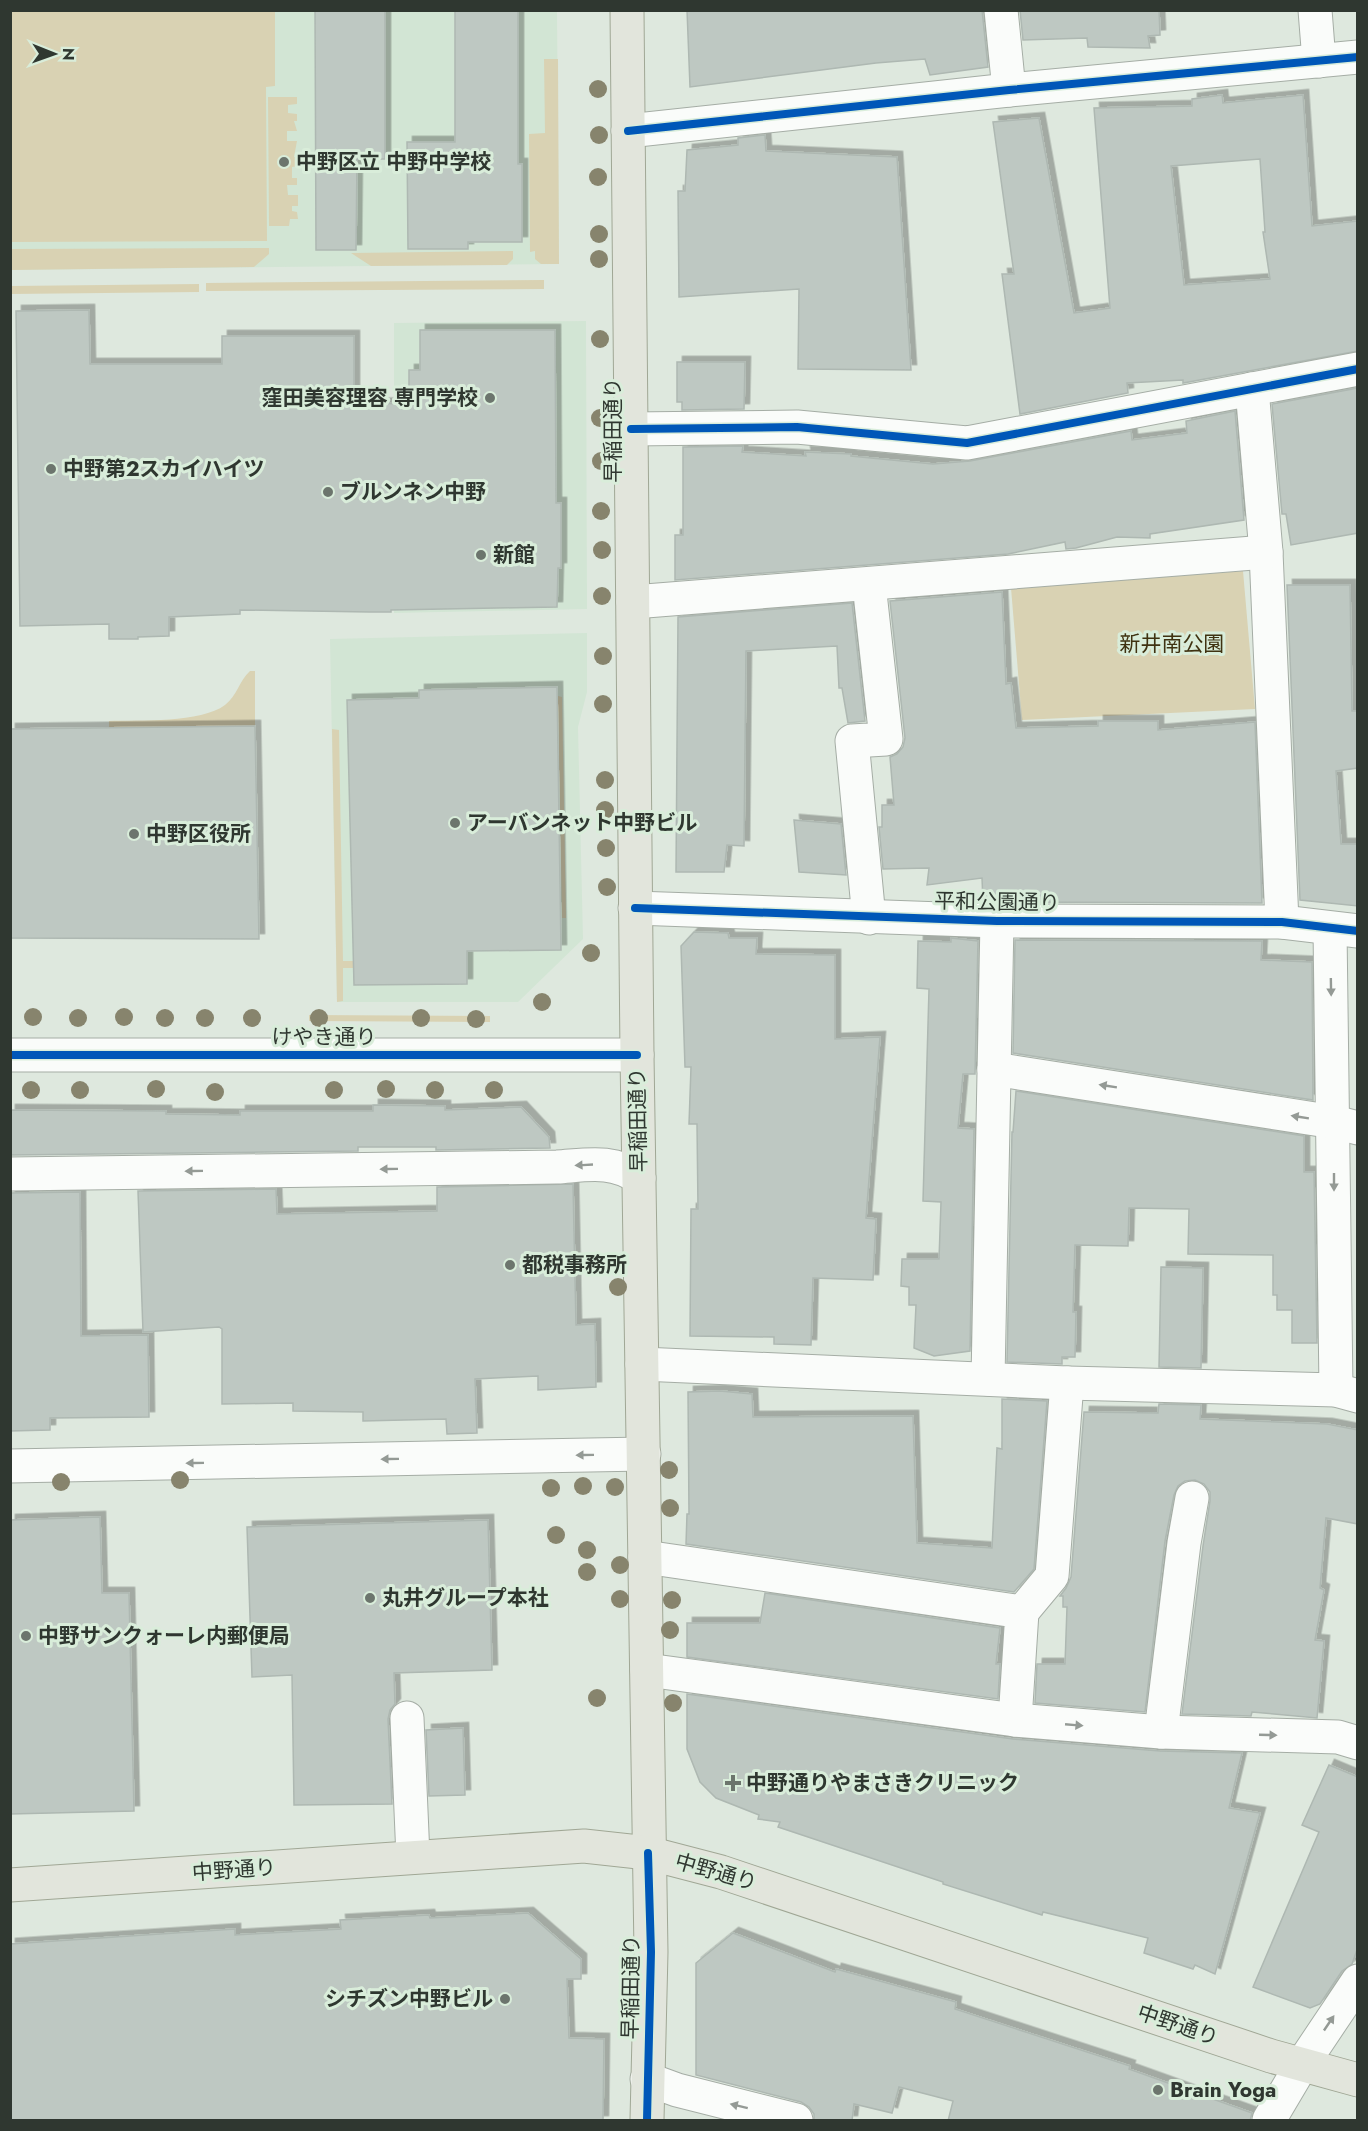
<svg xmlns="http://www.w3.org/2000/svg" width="1368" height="2131" viewBox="0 0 1368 2131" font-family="Jost,'Noto Sans JP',sans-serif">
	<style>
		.built { fill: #d2e5d4 }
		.green { fill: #d9d2b3 }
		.building { fill: #bec8c2; stroke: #aeb8b2; stroke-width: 1.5; fill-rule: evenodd; filter: url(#shadow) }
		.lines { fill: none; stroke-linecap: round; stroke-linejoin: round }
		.minor-casing { stroke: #a5ada5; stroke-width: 35 }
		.major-casing { stroke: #a0a795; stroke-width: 35 }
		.minor { stroke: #fafcfa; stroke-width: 33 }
		.major { stroke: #e2e5dc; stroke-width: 33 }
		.cycleway-casing { stroke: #d9edda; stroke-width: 11 }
		.cycleway { stroke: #0057b8; stroke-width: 8 }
		.tree { fill: #87846d }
		.oneway { fill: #949a95 }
		.poi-dot { fill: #6c756d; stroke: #d9edda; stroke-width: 2 }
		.labels { text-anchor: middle; stroke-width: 6; stroke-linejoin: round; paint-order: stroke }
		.poi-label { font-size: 21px; font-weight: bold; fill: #2f3730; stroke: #d9edda; text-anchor: start }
		.street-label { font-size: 21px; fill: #2f3730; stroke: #d9edda }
		.park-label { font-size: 21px; fill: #3f3211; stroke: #d9edda }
	</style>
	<defs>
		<filter id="shadow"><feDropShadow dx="5.5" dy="-5.5" stdDeviation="0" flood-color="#0004"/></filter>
	</defs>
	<rect width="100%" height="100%" fill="#dee8de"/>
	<!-- built -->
	<g class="built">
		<polygon points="10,11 557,11 559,264 11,270"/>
		<polygon points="586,321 587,609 394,613 394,323"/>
		<polygon points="587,633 587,692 578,727 583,939 518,1002 337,1002 330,639"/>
	</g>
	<!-- green -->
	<g class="green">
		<polygon points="10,11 275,11 275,86 266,87 267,241 11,242"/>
		<polygon points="544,59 558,59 559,264 541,264 535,259 535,251 530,252 529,134 545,133"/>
		<polygon points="268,97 297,97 297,104 288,105 288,113 297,114 297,121 294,121 297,131 287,131 287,141 297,141 294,157 297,157 298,166 292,167 292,178 297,178 297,185 287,185 288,195 298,195 298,206 292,206 292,211 297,212 298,219 290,219 289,226 269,226"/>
		<polygon points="269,248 269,254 254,267 11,270 11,249"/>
		<polygon points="513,251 513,259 507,265 371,266 351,253"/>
		<polygon points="544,280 544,289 213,291 206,291 206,283"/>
		<polygon points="199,284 199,292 11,294 11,286"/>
		<polygon points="1243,571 1255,709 1022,720 1011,588"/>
		<path d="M250 671H255V726L109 728V721C139 720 201 723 225 705 237 696 239 681 250 671Z"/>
		<polygon points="558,696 562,697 566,918 562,918"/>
		<polygon points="332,729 339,730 343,961 354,961 354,968 343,968 343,1001 337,1002"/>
		<polygon points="309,1015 490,1016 490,1022 309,1021"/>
	</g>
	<!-- building -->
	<g class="building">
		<polygon points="315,10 385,10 385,159 357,159 356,250 316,250"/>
		<polygon points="455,10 518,10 518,164 522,164 522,242 468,242 468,249 408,249 407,142 455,142"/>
		<polygon points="687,10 982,10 988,67 930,75 925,59 876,63 690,87"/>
		<polygon points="1020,10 1159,10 1160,35 1148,36 1150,48 1088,47 1087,38 1023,40"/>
		<path d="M1222 95 1223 103 1303 95 1312 226 1358 221V351L1183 383V380L1127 383 1128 393 1020 414 1002 274H1014L993 122 1039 118 1074 313 1110 308 1094 108 1192 106V99ZM1260 159 1265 232H1263L1270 279 1184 285 1171 166Z"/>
		<polygon points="765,135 766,151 897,157 911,370 798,369 799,289 679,297 678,191 685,191 687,150 738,145 738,138"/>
		<polygon points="89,310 90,364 222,364 222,336 354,336 354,403 409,404 409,370 420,370 420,330 555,330 556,498 556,503 561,503 561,568 558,568 557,607 391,610 391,612 369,612 240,610 240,614 169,617 169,636 138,637 138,639 109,639 109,624 20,626 16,311"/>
		<polygon points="677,362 745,362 744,409 682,410 682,402 677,402"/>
		<polygon points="1358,388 1358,533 1291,545 1286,514 1282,514 1272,404"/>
		<polygon points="1235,411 1244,520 1150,534 1150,538 1117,537 1076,548 1066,549 1065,542 1008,554 675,580 675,535 683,535 683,447 743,446 742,452 806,456 805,452 851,454 851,456 933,464 970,461 1131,431 1132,440 1187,433 1186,421"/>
		<polygon points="1287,585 1350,585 1352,711 1358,711 1358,768 1336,771 1341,844 1358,844 1358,906 1300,900"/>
		<polygon points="1002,592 1006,684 1011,683 1016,728 1098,726 1098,721 1158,721 1158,730 1255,722 1262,903 983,902 982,878 927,885 929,868 883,869 879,827 882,827 882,805 894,805 890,757 897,754 903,747 905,738 890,601"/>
		<polygon points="852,603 865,721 848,723 842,688 839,688 837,646 746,651 744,846 727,845 724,872 676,872 678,617"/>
		<polygon points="557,687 561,950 467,951 467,984 354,985 347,700 419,698 419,690"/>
		<polygon points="255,726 259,939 10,938 10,729"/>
		<polygon points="794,820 841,824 846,875 799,872"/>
		<polygon points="694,932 728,933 729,938 757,938 756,954 835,955 835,1039 880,1037 866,1218 876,1219 873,1280 813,1278 811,1345 774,1344 774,1337 690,1336 691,1209 698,1209 697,1124 689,1124 691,1067 685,1067 681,946"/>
		<polygon points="951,938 978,941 975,1074 963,1074 958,1128 974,1129 970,1351 934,1356 914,1348 916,1305 909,1305 909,1287 901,1286 902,1259 939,1259 941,1202 923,1201 929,989 917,988 918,941 951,942"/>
		<polygon points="1015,940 1262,941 1261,960 1312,962 1313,1100 1013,1053"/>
		<polygon points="1016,1091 1304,1136 1304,1172 1314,1172 1317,1343 1292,1343 1292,1310 1277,1310 1277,1295 1273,1295 1273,1255 1188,1254 1189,1209 1129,1208 1128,1246 1075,1245 1073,1312 1076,1312 1075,1357 1062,1357 1062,1364 1007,1362 1012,1132 1013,1132"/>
		<polygon points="373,1105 445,1106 445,1110 521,1107 549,1137 550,1148 436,1150 436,1147 358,1147 358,1151 10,1155 10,1110 166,1111 166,1114 240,1115 240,1111 373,1111"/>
		<polygon points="573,1184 576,1325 595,1324 596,1387 538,1390 538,1376 475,1379 477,1433 447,1434 446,1419 363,1421 363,1412 293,1411 293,1403 222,1404 222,1329 219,1327 143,1332 138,1191 276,1189 277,1214 437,1211 437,1187"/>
		<polygon points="80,1192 81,1336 148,1335 149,1417 50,1418 50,1430 10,1431 10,1193"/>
		<polygon points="1161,1267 1203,1268 1201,1368 1159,1367"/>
		<polygon points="720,1391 752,1394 753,1417 913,1416 917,1543 992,1548 997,1448 1002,1449 1002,1399 1047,1401 1034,1569 1014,1592 686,1544 687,1514 689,1514 688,1392"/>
		<polygon points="1159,1404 1201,1405 1200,1419 1327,1424 1358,1430 1358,1524 1326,1518 1320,1588 1324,1590 1315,1640 1324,1641 1317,1718 1252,1712 1251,1716 1182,1714 1203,1546 1210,1501 1210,1492 1204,1484 1195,1480 1185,1481 1178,1486 1174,1495 1165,1541 1145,1712 1035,1703 1037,1664 1065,1664 1067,1607 1063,1607 1063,1596 1060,1596 1066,1588 1071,1577 1084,1412 1158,1413"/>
		<polygon points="100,1517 102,1593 129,1593 134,1811 10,1814 10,1520"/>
		<polygon points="488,1520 492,1670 394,1673 395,1704 390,1710 388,1719 392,1804 294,1805 292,1675 252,1677 247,1527"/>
		<polygon points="765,1593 1000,1628 996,1664 1000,1664 998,1699 687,1657 687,1623 760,1623"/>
		<polygon points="687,1694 1013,1739 1160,1751 1242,1753 1229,1808 1260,1813 1215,1974 1195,1965 1193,1969 1144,1953 1148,1938 1043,1912 1042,1915 943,1884 943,1882 778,1827 780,1822 758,1819 759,1815 716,1798 700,1782 687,1749"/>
		<polygon points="463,1728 465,1795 429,1796 426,1730"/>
		<polygon points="1329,1765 1358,1777 1358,1947 1352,1964 1342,1971 1320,2004 1310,2008 1253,1987 1319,1832 1302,1825"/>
		<polygon points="528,1913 581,1959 581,1979 567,1979 569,2038 604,2039 603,2121 10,2121 10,1944 235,1929 235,1935 341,1929 340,1920 429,1915 430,1918"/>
		<polygon points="733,1933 835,1972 836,1969 956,2002 955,2009 1130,2066 1129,2069 1252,2113 1250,2121 948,2121 953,2101 899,2087 892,2113 854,2104 852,2121 814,2121 814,2114 809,2107 801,2102 696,2075 696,1963"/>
	</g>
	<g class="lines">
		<defs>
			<g id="minor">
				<polyline points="1001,10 1009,90"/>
				<polyline points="1315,10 1319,61"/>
				<polyline points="628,131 1009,90 1358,57"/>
				<polyline points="1252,389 1266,552 1282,922"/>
				<polyline points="631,429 797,427 967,443 1358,369"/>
				<polyline points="633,602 1266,552"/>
				<polyline points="635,908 997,921 1282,922 1358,931"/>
				<polyline points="869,918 852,741 886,739 869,584"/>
				<polyline points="1330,929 1336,1390"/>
				<polyline points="10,1055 637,1055"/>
				<polyline points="994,1069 1334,1122 1358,1128"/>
				<path d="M10 1174 557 1167C587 1165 613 1159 639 1178"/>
				<polyline points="642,1364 1067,1383 1336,1390 1358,1396"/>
				<polyline points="988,1379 997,921"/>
				<polyline points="10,1466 644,1454"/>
				<polyline points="645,1557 1022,1612 1015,1720"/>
				<polyline points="1022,1612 1052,1576 1067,1383"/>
				<polyline points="647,1670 1015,1720 1161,1732 1338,1737 1358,1743"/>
				<polyline points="407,1718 413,1857"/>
				<polyline points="1161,1732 1184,1543 1192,1498"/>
				<polyline points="647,2079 677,2090 796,2120"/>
				<polyline points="1269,2120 1301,2066 1358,1981"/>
			</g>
			<g id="major">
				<polyline points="627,10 637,1055 651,1952 647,2120"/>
				<polyline points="10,1885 584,1846 648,1853 721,1872 1271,2056 1358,2080"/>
			</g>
		</defs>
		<!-- minor casing -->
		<use href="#minor" class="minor-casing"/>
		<!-- major casing -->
		<use href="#major" class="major-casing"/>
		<!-- minor -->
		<use href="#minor" class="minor"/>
		<!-- major -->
		<use href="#major" class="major"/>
		<defs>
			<g id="cycleway">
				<polyline points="628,131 1009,90 1358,57"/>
				<polyline points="631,429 797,427 967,443 1358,369"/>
				<polyline points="635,908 997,921 1282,922 1358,931"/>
				<polyline points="10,1055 637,1055"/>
				<polyline points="647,2120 651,1952 648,1853"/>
			</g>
		</defs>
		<!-- cycleway casing -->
		<use href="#cycleway" class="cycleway-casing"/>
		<!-- cycleway -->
		<use href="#cycleway" class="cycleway"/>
	</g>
	<!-- trees -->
	<g class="tree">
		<circle cx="598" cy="89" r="9"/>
		<circle cx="599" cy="135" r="9"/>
		<circle cx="598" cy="177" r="9"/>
		<circle cx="599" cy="234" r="9"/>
		<circle cx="599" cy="259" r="9"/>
		<circle cx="600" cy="339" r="9"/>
		<circle cx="600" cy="418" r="9"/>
		<circle cx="601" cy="461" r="9"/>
		<circle cx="601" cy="511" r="9"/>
		<circle cx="602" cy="550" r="9"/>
		<circle cx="602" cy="596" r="9"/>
		<circle cx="603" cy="656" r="9"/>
		<circle cx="603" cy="704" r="9"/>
		<circle cx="605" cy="780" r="9"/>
		<circle cx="605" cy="810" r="9"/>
		<circle cx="606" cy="848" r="9"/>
		<circle cx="607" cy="887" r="9"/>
		<circle cx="591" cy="953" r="9"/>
		<circle cx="542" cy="1002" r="9"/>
		<circle cx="33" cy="1017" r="9"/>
		<circle cx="124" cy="1017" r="9"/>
		<circle cx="78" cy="1018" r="9"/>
		<circle cx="165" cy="1018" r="9"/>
		<circle cx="205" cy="1018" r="9"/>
		<circle cx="252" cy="1018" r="9"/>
		<circle cx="319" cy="1018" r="9"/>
		<circle cx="421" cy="1018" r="9"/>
		<circle cx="476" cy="1019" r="9"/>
		<circle cx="156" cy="1089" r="9"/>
		<circle cx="386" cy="1089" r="9"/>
		<circle cx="31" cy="1090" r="9"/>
		<circle cx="80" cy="1090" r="9"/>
		<circle cx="334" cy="1090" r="9"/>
		<circle cx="435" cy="1090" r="9"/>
		<circle cx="494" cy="1090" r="9"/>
		<circle cx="215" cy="1092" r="9"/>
		<circle cx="618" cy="1287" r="9"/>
		<circle cx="669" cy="1470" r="9"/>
		<circle cx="180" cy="1480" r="9"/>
		<circle cx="61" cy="1482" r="9"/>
		<circle cx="583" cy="1486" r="9"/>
		<circle cx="615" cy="1487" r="9"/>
		<circle cx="551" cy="1488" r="9"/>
		<circle cx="670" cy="1508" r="9"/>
		<circle cx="556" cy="1535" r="9"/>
		<circle cx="587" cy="1550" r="9"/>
		<circle cx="620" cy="1565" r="9"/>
		<circle cx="587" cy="1572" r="9"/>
		<circle cx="620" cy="1599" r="9"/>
		<circle cx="672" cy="1600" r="9"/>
		<circle cx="670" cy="1630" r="9"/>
		<circle cx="597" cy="1698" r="9"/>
		<circle cx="673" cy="1703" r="9"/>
	</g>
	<!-- one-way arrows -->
	<defs><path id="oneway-solid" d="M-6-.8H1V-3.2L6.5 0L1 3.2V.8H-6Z" transform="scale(1.5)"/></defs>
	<g class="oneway">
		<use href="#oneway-solid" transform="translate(1331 987) rotate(89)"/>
		<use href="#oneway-solid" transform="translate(1108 1086) rotate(-171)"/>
		<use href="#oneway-solid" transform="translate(1300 1117) rotate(-171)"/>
		<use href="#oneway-solid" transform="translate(584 1165) rotate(177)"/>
		<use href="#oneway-solid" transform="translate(389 1169) rotate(179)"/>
		<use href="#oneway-solid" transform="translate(194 1171) rotate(179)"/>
		<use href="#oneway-solid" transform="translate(1334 1182) rotate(90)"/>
		<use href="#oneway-solid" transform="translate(585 1455) rotate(179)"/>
		<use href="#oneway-solid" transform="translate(390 1459) rotate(179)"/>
		<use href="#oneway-solid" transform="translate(195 1463) rotate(179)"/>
		<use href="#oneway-solid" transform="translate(1074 1725) rotate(5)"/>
		<use href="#oneway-solid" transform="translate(1268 1735) rotate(2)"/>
		<use href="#oneway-solid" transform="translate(1329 2023) rotate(-56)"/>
		<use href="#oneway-solid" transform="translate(739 2106) rotate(-166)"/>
	</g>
	<!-- markers -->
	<g class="poi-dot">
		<circle cx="284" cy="162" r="6"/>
		<circle cx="490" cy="398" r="6"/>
		<circle cx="51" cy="469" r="6"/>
		<circle cx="328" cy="492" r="6"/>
		<circle cx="481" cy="555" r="6"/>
		<circle cx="455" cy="823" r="6"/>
		<circle cx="134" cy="834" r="6"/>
		<circle cx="510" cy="1265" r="6"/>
		<circle cx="370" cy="1598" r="6"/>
		<circle cx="26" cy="1636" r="6"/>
		<path d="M730 1774h6v6h6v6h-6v6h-6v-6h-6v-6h6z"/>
		<circle cx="505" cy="1999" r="6"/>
		<circle cx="1158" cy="2090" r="6"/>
	</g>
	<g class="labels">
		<!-- poi labels -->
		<g class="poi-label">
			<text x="296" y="169">中野区立 中野中学校</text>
			<text x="478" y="405" text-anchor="end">窪田美容理容 専門学校</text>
			<text x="63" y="476">中野第２スカイハイツ</text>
			<text x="340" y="499">ブルンネン中野</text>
			<text x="493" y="562">新館</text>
			<text x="467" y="830">アーバンネット中野ビル</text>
			<text x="146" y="841">中野区役所</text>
			<text x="522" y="1272">都税事務所</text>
			<text x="382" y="1605">丸井グループ本社</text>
			<text x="38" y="1643">中野サンクォーレ内郵便局</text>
			<text x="746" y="1790">中野通りやまさきクリニック</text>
			<text x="493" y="2006" text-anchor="end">シチズン中野ビル</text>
			<text x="1170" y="2097">Brain Yoga</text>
		</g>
		<!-- street labels -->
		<g class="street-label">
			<text transform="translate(613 430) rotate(-90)" y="7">早稲田通り</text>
			<text transform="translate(997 902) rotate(1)" y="7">平和公園通り</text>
			<text x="324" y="1044">けやき通り</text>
			<text transform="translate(638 1120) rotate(-91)" y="7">早稲田通り</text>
			<text transform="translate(234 1870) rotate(-4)" y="7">中野通り</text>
			<text transform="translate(716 1872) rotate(16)" y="7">中野通り</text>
			<text transform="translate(631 1987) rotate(-89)" y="7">早稲田通り</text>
			<text transform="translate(1178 2025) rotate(19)" y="7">中野通り</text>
		</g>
		<!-- park labels -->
		<g class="park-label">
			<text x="1172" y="651">新井南公園</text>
		</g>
	</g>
	<!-- border -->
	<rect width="1368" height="2131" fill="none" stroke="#2f3730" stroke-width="24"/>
	<!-- north arrow -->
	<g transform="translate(54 54) rotate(91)" stroke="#d9edda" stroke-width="4.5" paint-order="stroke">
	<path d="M0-4.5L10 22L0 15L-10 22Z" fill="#2f3730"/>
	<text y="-9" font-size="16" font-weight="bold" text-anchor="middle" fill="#2f3730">N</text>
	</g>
</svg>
